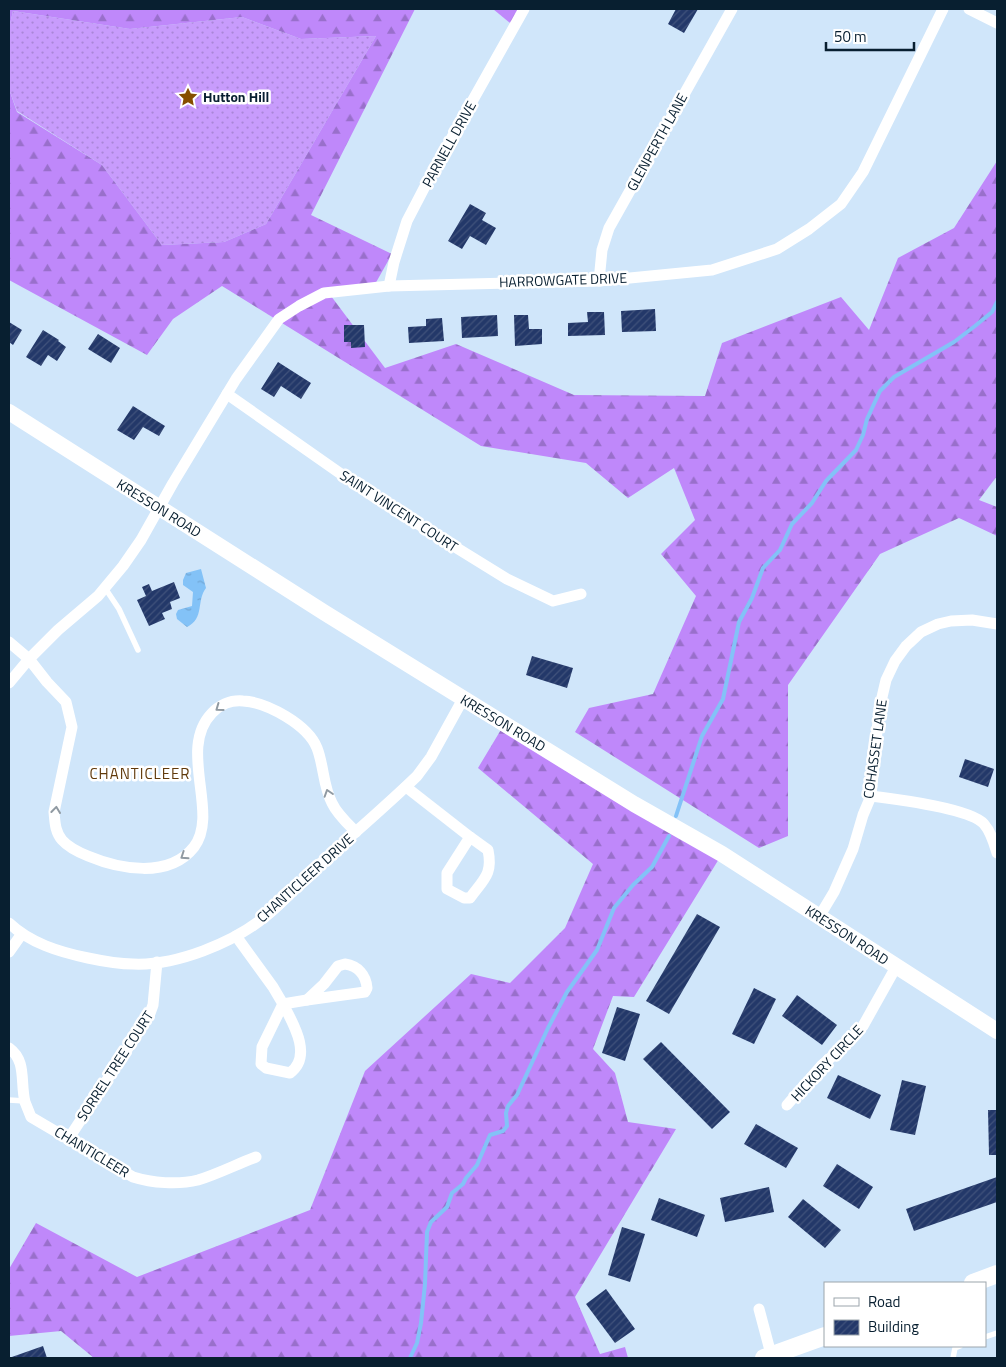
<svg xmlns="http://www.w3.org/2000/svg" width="1006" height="1367" viewBox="0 0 1006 1367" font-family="'Titillium Web',sans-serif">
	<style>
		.grass { fill: url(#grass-dots) }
		.forest { fill: url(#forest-firs) }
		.water { fill: url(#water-ripples) }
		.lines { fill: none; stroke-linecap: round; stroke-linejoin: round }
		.stream { stroke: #83c2f7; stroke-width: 4 }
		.building { fill: url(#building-hatch) }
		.lane { stroke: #fff; stroke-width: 5.5 }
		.street { stroke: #fff; stroke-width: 11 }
		.secondary { stroke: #fff; stroke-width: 16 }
		.primary { stroke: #fff; stroke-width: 18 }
		.oneway { stroke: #909aa2 }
		.labels { text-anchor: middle; stroke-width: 5; stroke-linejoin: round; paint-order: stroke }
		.poi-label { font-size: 14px; font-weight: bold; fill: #081f30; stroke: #fff; text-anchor: start }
		.street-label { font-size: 14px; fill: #081f30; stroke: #fff }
		.neighbourhood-label { font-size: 15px; letter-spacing: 1px; fill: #60390a; stroke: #fff }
	</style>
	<defs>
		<pattern id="grass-dots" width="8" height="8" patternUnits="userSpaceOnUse" patternTransform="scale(1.25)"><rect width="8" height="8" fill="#c89cfc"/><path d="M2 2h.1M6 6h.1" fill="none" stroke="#aa86d8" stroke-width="1.8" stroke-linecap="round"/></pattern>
		<pattern id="forest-firs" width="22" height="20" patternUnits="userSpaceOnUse" patternTransform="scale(1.25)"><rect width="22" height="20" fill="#bf88fa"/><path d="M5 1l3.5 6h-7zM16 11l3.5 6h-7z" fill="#996fcb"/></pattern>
		<pattern id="water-ripples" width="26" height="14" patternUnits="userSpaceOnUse" patternTransform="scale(1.25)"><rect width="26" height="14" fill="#83c2f7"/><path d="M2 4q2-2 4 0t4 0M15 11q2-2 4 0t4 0" fill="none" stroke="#70a6d4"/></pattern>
		<pattern id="building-hatch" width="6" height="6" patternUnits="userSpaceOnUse" patternTransform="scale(1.25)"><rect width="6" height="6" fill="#233869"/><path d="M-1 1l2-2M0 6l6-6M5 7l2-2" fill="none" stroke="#40527b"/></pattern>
	</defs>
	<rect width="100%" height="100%" fill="#d0e6fa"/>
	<!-- grass -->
	<polygon class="grass" points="13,11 130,29 242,17 301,39 376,36 266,224 224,242 162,245 102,165 17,111 9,89 9,28"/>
	<!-- forest -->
	<g class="forest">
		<polygon points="9,9 415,9 311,215 392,254 374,286 328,292 385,368 456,344 574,395 705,396 722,343 841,297 869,330 898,258 954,228 997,161 997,476 979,500 997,507 997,536 959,518 880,554 788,685 788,836 759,848 575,732 589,708 653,694 696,596 661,554 695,520 674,468 628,498 586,463 481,446 222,286 173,319 147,355 9,280 9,89 17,112 102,165 162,245 224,242 266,224 376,36 301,39 242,17 130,29 13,11 9,28"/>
		<polygon points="493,9 525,9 515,27"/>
		<polygon points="505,723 722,854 634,997 613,996 593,1049 615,1073 628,1122 676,1129 575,1297 600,1354 625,1347 628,1358 94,1358 61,1331 9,1336 9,1269 36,1223 137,1277 310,1210 365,1071 471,974 510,983 565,928 593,864 478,768"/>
	</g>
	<!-- water -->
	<path class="water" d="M201 569 206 588C196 601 205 618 187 627L177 619 176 614 178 610 192 606 193 592 183 585V580L186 573Z"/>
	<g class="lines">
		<!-- stream -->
		<g class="stream">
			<polyline points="676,816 702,736 723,699 739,622 752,598 763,568 780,550 792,524 812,503 826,481 856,450 863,435 867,419 880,391 894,377 954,342 975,326 992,312 997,302"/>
			<polyline points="410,1358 417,1343 421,1323 425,1284 427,1232 431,1222 447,1207 452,1193 463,1184 466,1178 477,1165 490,1135 503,1131 507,1126 506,1113 508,1106 517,1095 548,1028 567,992 597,950 614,908 633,885 652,867 669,836"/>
		</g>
	</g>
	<!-- building -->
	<g class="building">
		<polygon points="676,9 698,9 684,33 668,24"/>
		<polygon points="470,204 486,213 482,220 496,228 486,245 470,236 462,249 448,241"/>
		<polygon points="655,309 656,331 622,332 621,311"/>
		<polygon points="587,312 604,312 605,335 568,336 568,323 588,322"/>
		<polygon points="497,315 498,336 462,338 461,317"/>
		<polygon points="514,315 528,315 529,329 542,329 542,344 515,346"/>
		<polygon points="442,318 444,341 409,343 408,327 426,326 426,319"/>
		<polygon points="9,322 22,330 13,345 9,342"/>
		<polygon points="344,325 364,325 365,347 351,348 351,342 344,342"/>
		<polygon points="43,330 59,340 58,341 66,347 57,361 48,355 41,366 26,357"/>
		<polygon points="98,334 120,348 111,363 88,349"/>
		<polygon points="278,362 311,383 301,399 281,386 274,397 261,389"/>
		<polygon points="133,406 165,426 159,436 143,427 134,440 117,430"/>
		<polygon points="174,582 180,598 170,602 172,609 162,613 165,619 149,626 137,600 146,596 142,587 149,584 152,591"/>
		<polygon points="532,656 573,668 567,688 526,675"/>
		<polygon points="965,759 994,769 988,787 959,777"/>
		<polygon points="697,914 720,927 669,1014 646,1001"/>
		<polygon points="754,988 776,999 754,1044 732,1034"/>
		<polygon points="797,995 837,1025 822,1045 782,1016"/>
		<polygon points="617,1007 640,1014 625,1061 602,1053"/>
		<polygon points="661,1042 730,1112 712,1129 643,1059"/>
		<polygon points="838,1075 881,1095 870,1119 827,1098"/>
		<polygon points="902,1080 926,1086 915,1135 890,1130"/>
		<polygon points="988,1110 997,1110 997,1155 989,1155"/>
		<polygon points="756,1124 798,1148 786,1168 744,1144"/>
		<polygon points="837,1164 873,1187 859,1209 823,1186"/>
		<polygon points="997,1177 997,1202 914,1231 906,1209"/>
		<polygon points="769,1187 774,1212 725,1222 720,1198"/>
		<polygon points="659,1198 705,1215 697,1237 651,1220"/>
		<polygon points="803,1199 841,1230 825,1248 788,1217"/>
		<polygon points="622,1227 645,1234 630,1282 608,1275"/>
		<polygon points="606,1289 635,1329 615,1343 586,1304"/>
		<polygon points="43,1346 47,1358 9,1358"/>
	</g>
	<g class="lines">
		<!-- lane -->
		<g class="lane">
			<polyline points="105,588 119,609 138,650"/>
			<polyline points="9,1100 25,1101"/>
			<polyline points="985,1337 997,1333"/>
			<polyline points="953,1358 955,1348 960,1346"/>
		</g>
		<!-- street -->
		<g class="street">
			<polyline points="969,9 997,23"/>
			<polyline points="599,281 602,250 609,228 732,9"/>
			<polyline points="389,286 394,262 407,221 433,171 524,9"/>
			<polyline points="227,394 371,495 507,579 553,601 581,594"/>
			<path d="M9 642 29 659 47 682 66 702 72 727 54 812C55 822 55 832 62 840 69 848 78 852 88 856 119 869 169 879 194 847 220 813 177 749 212 713 221 704 230 700 243 701 267 702 308 725 317 748 324 766 323 786 332 803 337 814 347 823 356 832"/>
			<polyline points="9,683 29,659 58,630 98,596 123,566 141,540 173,483 236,379 279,319 299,306 324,293 389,286 599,281 712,270 777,249 809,229 841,204 863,172 943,9"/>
			<polyline points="406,787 470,837"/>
			<path d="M871 796C894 799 970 808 984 824 991 832 994 843 997 853"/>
			<path d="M470 837 488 850C493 874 484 879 470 898H464L447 889V873Z"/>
			<polyline points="819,917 834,892 853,849 863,815 871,796 879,710 886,680 895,661 906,646 921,632 938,624 951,621 972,620 997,624"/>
			<path d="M9 923C30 943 59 952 88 958 102 961 118 964 133 964 176 966 233 943 266 916 286 900 303 880 321 863 353 834 386 806 417 776L431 757 463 699"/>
			<polyline points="236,936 273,987 283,1004 307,1000"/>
			<polyline points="9,952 21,935"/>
			<path d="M345 964C358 966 366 975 367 988L365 992 307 1000 324 984 338 966Z"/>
			<path d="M283 1004C293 1023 313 1056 290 1073L266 1068 261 1064 262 1047Z"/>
			<path d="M9 1048C27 1061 20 1082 25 1102 27 1107 29 1112 31 1117L133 1177C152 1183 178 1185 198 1180 218 1174 237 1164 256 1157"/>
			<polyline points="787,1105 821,1066 852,1039 863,1026 896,967"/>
			<polyline points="69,1138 149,1016 153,1005 157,962"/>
			<polyline points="759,1309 772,1358"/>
		</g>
		<!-- secondary -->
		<polyline class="secondary" points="9,412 325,613 634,804 722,854 997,1031"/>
		<!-- primary -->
		<g class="primary">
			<polyline points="973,1283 997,1274"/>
			<polyline points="764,1358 825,1336"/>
		</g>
	</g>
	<!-- one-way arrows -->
	<defs><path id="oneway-chevron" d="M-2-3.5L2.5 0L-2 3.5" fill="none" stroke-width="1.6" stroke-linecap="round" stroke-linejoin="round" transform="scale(1.25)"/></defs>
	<g class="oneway">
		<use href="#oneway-chevron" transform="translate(219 708) rotate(144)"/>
		<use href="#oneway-chevron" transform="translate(328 793) rotate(-108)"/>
		<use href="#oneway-chevron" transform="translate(56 810) rotate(-83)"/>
		<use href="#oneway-chevron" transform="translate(184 856) rotate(146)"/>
	</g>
	<!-- icons -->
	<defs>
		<symbol id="sight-bare" viewBox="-9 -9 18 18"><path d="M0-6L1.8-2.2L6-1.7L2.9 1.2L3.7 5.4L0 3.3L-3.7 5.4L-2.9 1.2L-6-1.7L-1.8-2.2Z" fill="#864e00" stroke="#fff" stroke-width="2.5" paint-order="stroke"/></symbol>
	</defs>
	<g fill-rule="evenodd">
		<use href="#sight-bare" x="174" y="83" width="28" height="28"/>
	</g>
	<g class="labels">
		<!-- poi labels -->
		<g class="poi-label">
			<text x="203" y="102">Hutton Hill</text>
		</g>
		<!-- street labels -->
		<g class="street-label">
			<text transform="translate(657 142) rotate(-61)" y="5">GLENPERTH LANE</text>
			<text transform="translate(449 144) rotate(-61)" y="5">PARNELL DRIVE</text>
			<text transform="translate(563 280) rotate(-2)" y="5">HARROWGATE DRIVE</text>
			<text transform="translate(159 508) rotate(32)" y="5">KRESSON ROAD</text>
			<text transform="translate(399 511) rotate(33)" y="5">SAINT VINCENT COURT</text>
			<text transform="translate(503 723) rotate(31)" y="5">KRESSON ROAD</text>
			<text transform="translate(875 749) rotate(-82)" y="5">COHASSET LANE</text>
			<text transform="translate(305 878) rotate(-42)" y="5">CHANTICLEER DRIVE</text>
			<text transform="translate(847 935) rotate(33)" y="5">KRESSON ROAD</text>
			<text transform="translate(827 1063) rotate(-47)" y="5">HICKORY CIRCLE</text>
			<text transform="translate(115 1066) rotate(-57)" y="5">SORREL TREE COURT</text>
			<text transform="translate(92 1152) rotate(31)" y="5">CHANTICLEER</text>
		</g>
		<!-- neighbourhood labels -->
		<g class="neighbourhood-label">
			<text x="140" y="779">CHANTICLEER</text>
		</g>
	</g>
	<!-- border -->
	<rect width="1006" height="1367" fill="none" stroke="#081f30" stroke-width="20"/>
	<!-- legend -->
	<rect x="824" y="1282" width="162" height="65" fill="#ffffff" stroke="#9ca5ac"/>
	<rect x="834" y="1298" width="25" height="8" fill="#ffffff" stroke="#9ca5ac"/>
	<text x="868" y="1307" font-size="15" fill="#081f30">Road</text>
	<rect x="834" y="1320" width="25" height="15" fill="url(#building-hatch)" stroke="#9ca5ac"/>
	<text x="868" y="1332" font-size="15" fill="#081f30">Building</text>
	<!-- scale -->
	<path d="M826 42v8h88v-8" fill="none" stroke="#081f30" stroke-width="2.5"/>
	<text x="834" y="42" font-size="15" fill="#081f30" stroke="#ffffff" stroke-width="4" paint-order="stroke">50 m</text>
</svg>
